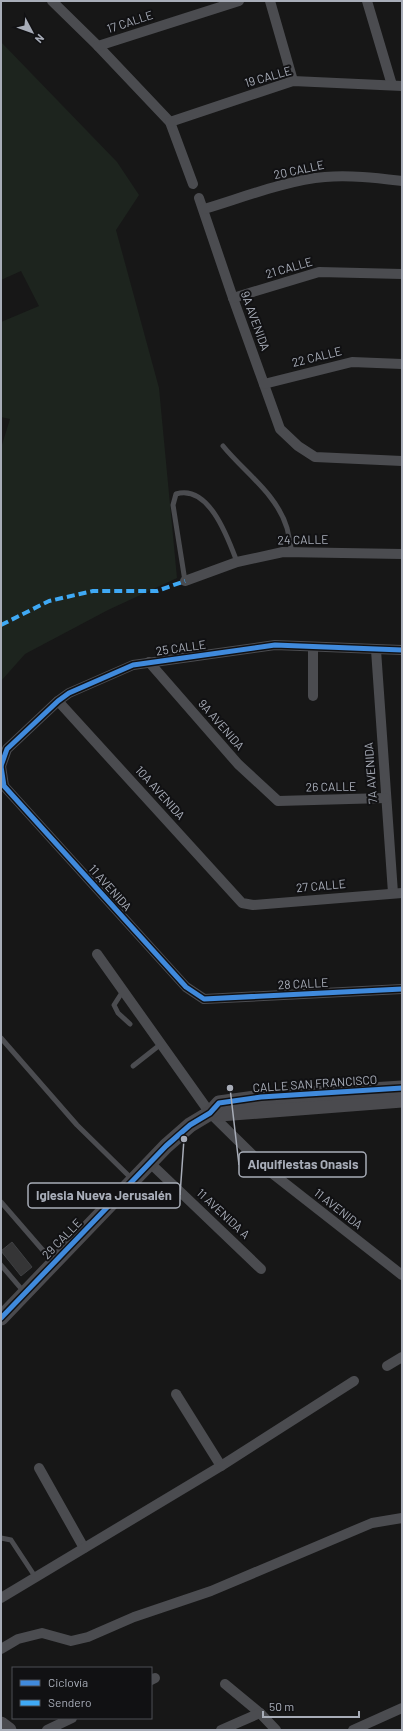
<svg xmlns="http://www.w3.org/2000/svg" width="403" height="1731" viewBox="0 0 403 1731" font-family="Barlow,sans-serif">
	<style>
		.green { fill: #1d241e }
		.building { fill: #353536; stroke: #3f4043 }
		.lines { fill: none; stroke-linecap: round; stroke-linejoin: round }
		.lane { stroke: #4b4c50; stroke-width: 5 }
		.street { stroke: #4b4c50; stroke-width: 10 }
		.secondary { stroke: #4a4a4e; stroke-width: 15 }
		.quiet { stroke: #3fa9f5; stroke-width: 4; stroke-dasharray: 8 4; stroke-linecap: butt }
		.cycleway-casing { stroke: #111113; stroke-width: 8 }
		.cycleway { stroke: #408adc; stroke-width: 5 }
		.labels { text-anchor: middle; stroke-width: 4; stroke-linejoin: round; paint-order: stroke }
		.street-label { font-size: 12px; fill: #a8adb8; stroke: #111113 }
		.leader { fill: none; stroke: #a8adb8; stroke-width: 1.5 }
		.callout-dot { fill: #a8adb8; stroke: #111113; stroke-width: 1.5 }
		.callout { fill: #111113; stroke: #a8adb8; stroke-width: 1.5 }
		.callout-label { font-size: 13px; text-anchor: middle; font-weight: bold; fill: #a8adb8 }
	</style>
	<rect width="100%" height="100%" fill="#171717"/>
	<!-- green -->
	<polygon class="green" points="1,42 117,162 139,195 116,230 159,388 177,578 108,610 25,654 1,681 1,448 10,419 1,417 1,322 39,306 21,271 1,280"/>
	<!-- building -->
	<polygon class="building" points="12,1242 32,1267 21,1276 1,1251"/>
	<g class="lines">
		<!-- lane -->
		<g class="lane">
			<path d="M223 446C244 472 277 494 287 528 289 536 290 544 292 552"/>
			<path d="M185 581 173 505 176 494C209 484 228 538 237 562"/>
			<polyline points="123,991 114,1005 118,1013 130,1024"/>
			<polyline points="1,1038 77,1125 132,1179"/>
			<polyline points="133,1066 161,1044"/>
			<polyline points="1,1202 53,1262"/>
			<polyline points="1,1265 24,1292"/>
			<polyline points="1,1538 11,1540 36,1578"/>
		</g>
		<!-- street -->
		<g class="street">
			<polyline points="52,1 98,46 170,122 193,184"/>
			<polyline points="270,1 293,81"/>
			<polyline points="367,1 392,85"/>
			<polyline points="98,46 239,1"/>
			<polyline points="170,122 293,81 402,86"/>
			<polyline points="199,198 233,298 280,429 298,446 315,457 402,461"/>
			<path d="M204 209C241 198 287 180 325 177 351 175 376 178 402 181"/>
			<polyline points="233,298 319,272 402,274"/>
			<polyline points="264,384 352,362 402,364"/>
			<polyline points="185,581 237,562 283,552 402,554"/>
			<polyline points="313,647 313,696"/>
			<polyline points="376,650 393,893"/>
			<polyline points="149,662 238,764 278,801 385,798"/>
			<polyline points="58,701 242,903 253,905 402,893"/>
			<polyline points="1,766 4,786 186,987 204,999 402,989"/>
			<polyline points="1,766 7,749 58,701 69,693 133,665 275,645 402,650"/>
			<polyline points="97,954 210,1113 268,1170 402,1275"/>
			<polyline points="149,1162 261,1269"/>
			<polyline points="387,1366 402,1357"/>
			<polyline points="176,1394 221,1466"/>
			<polyline points="39,1468 84,1548"/>
			<polyline points="1,1598 221,1466 354,1381"/>
			<polyline points="1,1649 18,1639 42,1633 71,1641 88,1637 134,1617 211,1591 372,1523 402,1518"/>
			<polyline points="151,1680 155,1678"/>
			<polyline points="225,1684 260,1713 276,1730"/>
			<polyline points="47,1730 72,1718"/>
			<polyline points="221,1730 260,1713"/>
			<polyline points="353,1730 402,1708"/>
		</g>
		<!-- secondary -->
		<g class="secondary">
			<polyline points="210,1113 220,1114 402,1100"/>
			<polyline points="1,1318 166,1146 190,1125 210,1113 219,1103 261,1097 402,1088"/>
			<polyline points="1,1724 9,1730"/>
		</g>
		<!-- quiet -->
		<polyline class="quiet" points="1,625 49,601 93,591 157,591 185,581"/>
		<defs>
			<g id="cycleway">
				<polyline points="1,766 4,786 186,987 204,999 402,989"/>
				<polyline points="1,766 7,749 58,701 69,693 133,665 275,645 402,650"/>
				<polyline points="1,1318 166,1146 190,1125 210,1113 219,1103 261,1097 402,1088"/>
			</g>
		</defs>
		<!-- cycleway casing -->
		<use href="#cycleway" class="cycleway-casing"/>
		<!-- cycleway -->
		<use href="#cycleway" class="cycleway"/>
	</g>
	<g class="labels">
		<!-- street labels -->
		<g class="street-label">
			<text transform="translate(130 22) rotate(-18)" y="4">17 CALLE</text>
			<text transform="translate(268 77) rotate(-16)" y="4">19 CALLE</text>
			<text transform="translate(299 170) rotate(-12)" y="4">20 CALLE</text>
			<text transform="translate(289 268) rotate(-16)" y="4">21 CALLE</text>
			<text transform="translate(255 321) rotate(70)" y="4">9A AVENIDA</text>
			<text transform="translate(317 357) rotate(-14)" y="4">22 CALLE</text>
			<text transform="translate(303 540) rotate(-1)" y="4">24 CALLE</text>
			<text transform="translate(181 648) rotate(-8)" y="4">25 CALLE</text>
			<text transform="translate(221 725) rotate(49)" y="4">9A AVENIDA</text>
			<text transform="translate(371 773) rotate(-94)" y="4">7A AVENIDA</text>
			<text transform="translate(331 787) rotate(-1)" y="4">26 CALLE</text>
			<text transform="translate(160 793) rotate(48)" y="4">10A AVENIDA</text>
			<text transform="translate(321 886) rotate(-5)" y="4">27 CALLE</text>
			<text transform="translate(110 888) rotate(48)" y="4">11 AVENIDA</text>
			<text transform="translate(303 984) rotate(-3)" y="4">28 CALLE</text>
			<text transform="translate(315 1084) rotate(-4)" y="4">CALLE SAN FRANCISCO</text>
			<text transform="translate(338 1209) rotate(38)" y="4">11 AVENIDA</text>
			<text transform="translate(223 1214) rotate(43)" y="4">11 AVENIDA A</text>
			<text transform="translate(62 1239) rotate(-46)" y="4">29 CALLE</text>
		</g>
	</g>
	<!-- callouts -->
	<path class="leader" d="M230 1088L239 1165M184 1139L180 1195"/>
	<g class="callout-dot">
		<circle cx="230" cy="1088" r="4"/>
		<circle cx="184" cy="1139" r="4"/>
	</g>
	<g class="callout">
		<rect x="239" y="1152" width="127" height="25" rx="4"/>
		<rect x="28" y="1183" width="152" height="25" rx="4"/>
	</g>
	<g class="callout-label">
		<text x="303" y="1169">Alquifiestas Onasis</text>
		<text x="104" y="1200">Iglesia Nueva Jerusalén</text>
	</g>
	<!-- border -->
	<rect width="403" height="1731" fill="none" stroke="#a8adb8" stroke-width="4"/>
	<!-- legend -->
	<rect x="12" y="1667" width="140" height="52" fill="#111113" stroke="#4d4f55"/>
	<rect x="20" y="1680" width="20" height="6" fill="#408adc" stroke="#4d4f55"/>
	<text x="48" y="1687" font-size="12" fill="#a8adb8">Ciclovía</text>
	<rect x="20" y="1700" width="20" height="6" fill="#3fa9f5" stroke="#4d4f55"/>
	<text x="48" y="1707" font-size="12" fill="#a8adb8">Sendero</text>
	<!-- north arrow -->
	<g transform="translate(32 32) rotate(131)" stroke="#111113" stroke-width="3" paint-order="stroke">
	<path d="M0-3L7 15L0 10L-7 15Z" fill="#a8adb8"/>
	<text y="-6" font-size="11" font-weight="bold" text-anchor="middle" fill="#a8adb8">N</text>
	</g>
	<!-- scale -->
	<path d="M263 1711v6h96v-6" fill="none" stroke="#a8adb8" stroke-width="2"/>
	<text x="269" y="1711" font-size="12" fill="#a8adb8" stroke="#111113" stroke-width="3" paint-order="stroke">50 m</text>
</svg>
